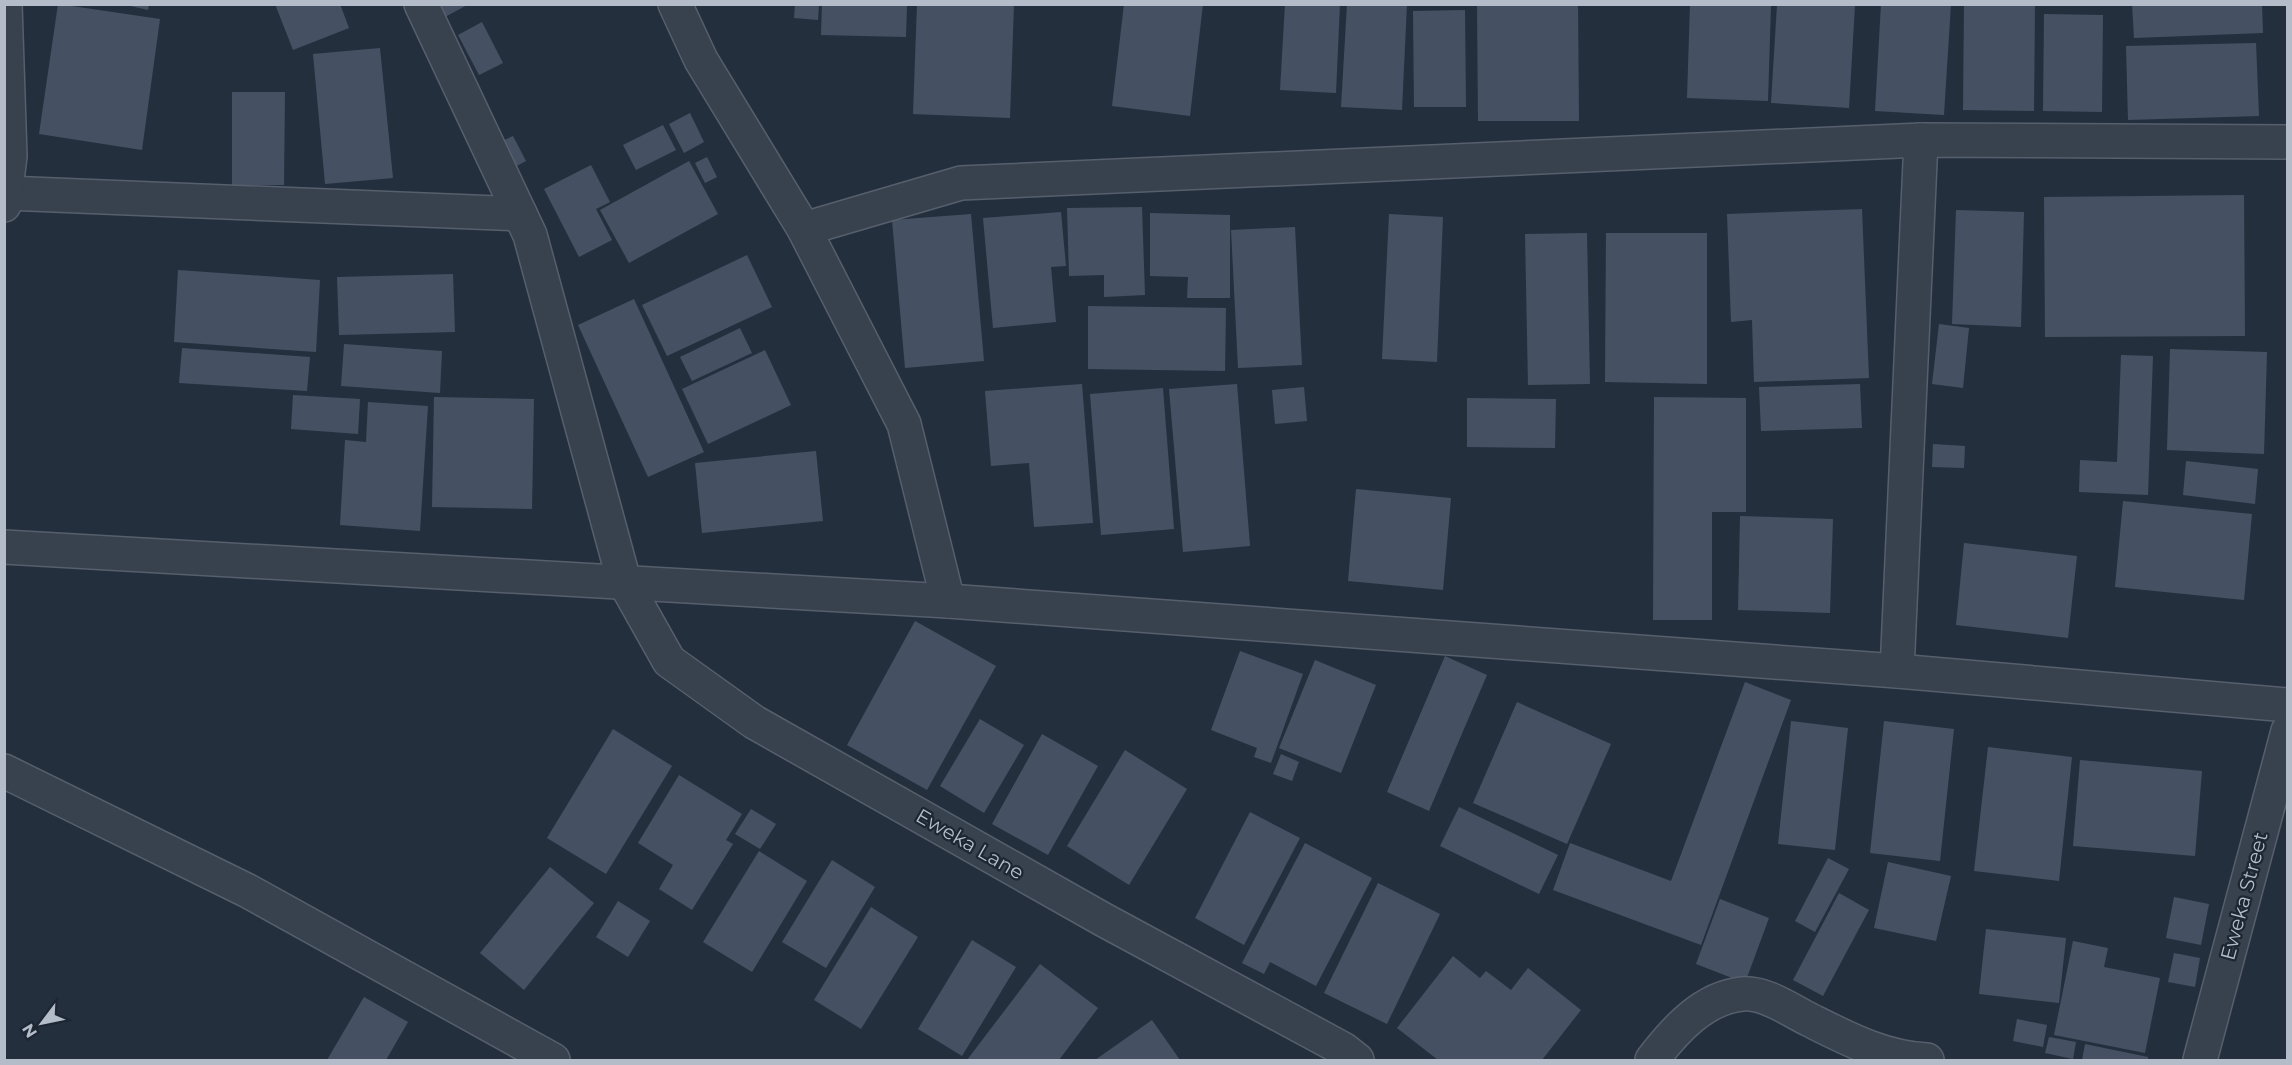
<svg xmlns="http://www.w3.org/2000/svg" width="2292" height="1065" viewBox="0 0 2292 1065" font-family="Montserrat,sans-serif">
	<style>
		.building { fill: #455162 }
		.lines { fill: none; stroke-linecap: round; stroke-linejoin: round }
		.minor-casing { stroke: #565f6c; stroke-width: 36 }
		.minor { stroke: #38414e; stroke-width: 33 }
		.labels { text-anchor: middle; stroke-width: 4.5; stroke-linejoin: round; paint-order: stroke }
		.street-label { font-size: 20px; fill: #b4bcc9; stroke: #1d2633 }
	</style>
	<rect width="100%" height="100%" fill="#242f3e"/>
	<!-- building -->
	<g class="building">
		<polygon points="58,4 160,19 142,150 39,134"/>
		<polygon points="122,4 149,4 148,10"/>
		<polygon points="275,4 340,4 349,28 293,50"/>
		<polygon points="438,4 469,4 445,17"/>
		<polygon points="795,4 819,4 818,20 794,18"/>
		<polygon points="822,4 907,4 906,37 821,35"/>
		<polygon points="917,4 1014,4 1010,118 913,114"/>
		<polygon points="1124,4 1203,4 1190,116 1112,106"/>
		<polygon points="1285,4 1340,4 1336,93 1280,90"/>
		<polygon points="1347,4 1407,4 1402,110 1341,107"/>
		<polygon points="1477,4 1578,4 1579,121 1478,121"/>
		<polygon points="1690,4 1771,4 1768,101 1687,98"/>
		<polygon points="1881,4 1951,4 1944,115 1875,111"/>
		<polygon points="1964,4 2035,4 2034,111 1963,110"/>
		<polygon points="2132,4 2262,4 2263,33 2134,38"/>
		<polygon points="1777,5 1855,5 1849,108 1771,103"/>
		<polygon points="1465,10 1466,107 1414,107 1413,11"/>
		<polygon points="2044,14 2103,15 2102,112 2043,111"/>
		<polygon points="482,22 503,63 479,75 458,35"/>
		<polygon points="2256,43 2259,116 2128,120 2126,46"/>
		<polygon points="380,48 393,178 325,184 313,54"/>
		<polygon points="232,92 285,92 284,185 232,185"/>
		<polygon points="690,113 704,142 684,153 669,124"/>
		<polygon points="663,125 676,150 636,170 623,145"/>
		<polygon points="513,136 526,161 513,168 500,142"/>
		<polygon points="707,157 717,177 705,183 695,163"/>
		<polygon points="689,161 718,214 629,263 600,210"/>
		<polygon points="591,165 610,202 596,209 612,240 579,257 544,189"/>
		<polygon points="2244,195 2245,336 2045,337 2044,197"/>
		<polygon points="1142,207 1145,295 1104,297 1104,275 1069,276 1067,208"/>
		<polygon points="1862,209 1869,378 1754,382 1752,320 1731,322 1727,214"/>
		<polygon points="1956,210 2024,212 2021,327 1952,324"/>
		<polygon points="1061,212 1066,266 1051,267 1056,322 993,328 983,218"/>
		<polygon points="1150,213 1230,215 1230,298 1187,298 1188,277 1150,276"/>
		<polygon points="971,214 984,361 905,368 892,220"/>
		<polygon points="1389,214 1443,217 1437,362 1382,359"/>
		<polygon points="1295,227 1302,365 1238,368 1231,230"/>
		<polygon points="1587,233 1590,384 1528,385 1525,234"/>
		<polygon points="1606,233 1707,233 1707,384 1605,382"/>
		<polygon points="747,255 772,307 667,356 642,305"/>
		<polygon points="178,270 320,280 316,352 174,342"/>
		<polygon points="453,274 455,332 339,335 337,277"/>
		<polygon points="634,299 704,452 648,477 578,325"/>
		<polygon points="1088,306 1226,308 1225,371 1088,369"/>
		<polygon points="1939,324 1969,328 1963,388 1932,384"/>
		<polygon points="740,328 752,353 692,381 680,357"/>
		<polygon points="344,344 442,351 440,393 341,386"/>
		<polygon points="182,348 310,357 307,391 179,383"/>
		<polygon points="2170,349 2267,352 2264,454 2167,450"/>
		<polygon points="765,350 791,405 708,444 682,389"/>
		<polygon points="2121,355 2153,356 2148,495 2079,492 2080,460 2117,462"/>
		<polygon points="1082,384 1093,523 1034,527 1029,463 991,466 985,391"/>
		<polygon points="1237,384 1250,546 1183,552 1169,389"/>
		<polygon points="1860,384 1862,428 1761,431 1759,387"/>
		<polygon points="1304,387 1307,421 1275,424 1272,390"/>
		<polygon points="1163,388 1174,529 1101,535 1090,394"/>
		<polygon points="293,395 360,399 358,434 291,429"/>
		<polygon points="434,397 534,399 532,509 432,507"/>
		<polygon points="1654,397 1746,398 1746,512 1712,512 1712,620 1653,620"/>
		<polygon points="1467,398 1556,399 1555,448 1467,447"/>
		<polygon points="368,402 428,406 420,531 340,525 345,440 366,442"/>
		<polygon points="1933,444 1965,446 1964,468 1932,467"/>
		<polygon points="816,451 823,521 702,533 695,463"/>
		<polygon points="2186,461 2258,469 2255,504 2183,495"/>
		<polygon points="1356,489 1451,498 1443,590 1348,581"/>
		<polygon points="2123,501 2252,514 2244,600 2115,587"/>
		<polygon points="1740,516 1833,519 1830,613 1738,610"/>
		<polygon points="1964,543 2077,556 2068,638 1956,625"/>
		<polygon points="915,621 996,666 927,790 847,745"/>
		<polygon points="1240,651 1303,674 1271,763 1254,757 1257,748 1211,730"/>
		<polygon points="1445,656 1487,675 1429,811 1387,792"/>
		<polygon points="1315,660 1376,685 1341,773 1279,748"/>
		<polygon points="1745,682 1791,700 1701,945 1553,890 1570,843 1671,881"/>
		<polygon points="1517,702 1611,744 1567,844 1473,803"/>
		<polygon points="980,719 1024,745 984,813 940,786"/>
		<polygon points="1791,721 1848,728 1835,850 1778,844"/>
		<polygon points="1884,721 1954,729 1940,861 1870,853"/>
		<polygon points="613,729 672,766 606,874 547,838"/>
		<polygon points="1042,734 1098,766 1048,855 992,824"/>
		<polygon points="1988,747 2072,757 2059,881 1974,871"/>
		<polygon points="1125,750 1187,789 1129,885 1067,846"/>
		<polygon points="1281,754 1299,762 1292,781 1273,774"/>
		<polygon points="2080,760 2202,771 2195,856 2073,846"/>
		<polygon points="679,775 742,814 726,840 733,844 692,910 659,889 673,865 638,843"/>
		<polygon points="1459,807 1558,855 1539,894 1440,846"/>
		<polygon points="751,809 776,824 760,849 735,834"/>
		<polygon points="1250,812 1300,838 1244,945 1195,918"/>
		<polygon points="1305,843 1372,878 1316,986 1270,962 1264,974 1242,963"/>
		<polygon points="759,851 807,881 752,972 703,942"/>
		<polygon points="1828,858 1849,869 1815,932 1795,921"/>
		<polygon points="832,860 875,887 826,968 782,942"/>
		<polygon points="1888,862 1951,876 1936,941 1874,928"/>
		<polygon points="550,867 594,903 524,990 480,953"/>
		<polygon points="1378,883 1440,914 1387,1024 1324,993"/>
		<polygon points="1839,893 1869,910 1823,996 1793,980"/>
		<polygon points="2174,897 2209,904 2201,945 2166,938"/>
		<polygon points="1720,899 1769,918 1745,983 1696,964"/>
		<polygon points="618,901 650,921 628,957 596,937"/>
		<polygon points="871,907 918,937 861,1029 814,1000"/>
		<polygon points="1986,929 2066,938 2059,1003 1979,994"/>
		<polygon points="972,940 1016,967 962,1056 918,1029"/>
		<polygon points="2073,941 2108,948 2104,967 2160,978 2145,1053 2054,1035"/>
		<polygon points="2174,953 2200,958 2195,987 2168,982"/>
		<polygon points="1453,956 1480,978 1486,971 1511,990 1528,968 1581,1010 1542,1060 1438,1060 1397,1028"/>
		<polygon points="1040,964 1098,1008 1059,1060 967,1060"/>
		<polygon points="364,997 408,1022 386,1060 327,1060"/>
		<polygon points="2017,1019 2047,1025 2043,1047 2013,1041"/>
		<polygon points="1152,1020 1180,1060 1095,1060"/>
		<polygon points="2049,1037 2076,1042 2073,1059 2045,1053"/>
		<polygon points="2085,1044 2148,1057 2148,1060 2082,1060"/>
	</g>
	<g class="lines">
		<defs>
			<g id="minor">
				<polyline points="421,4 530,235 624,581 669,661 754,722 1104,920 1343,1049 1357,1060"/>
				<polyline points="675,4 701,60 804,229 904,424 948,601"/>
				<polyline points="6,193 520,214"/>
				<polyline points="4,205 10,156 5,4"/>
				<polyline points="804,229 961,183 1921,140 2288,142"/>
				<polyline points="4,547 948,601 1897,671 2288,705"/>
				<polyline points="1897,671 1921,140"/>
				<polyline points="4,771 248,891 553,1060"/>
				<path d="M1652 1060C1674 1031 1703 998 1742 994 1765 992 1790 1010 1810 1020 1848 1039 1884 1058 1927 1060"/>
				<polyline points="2200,1060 2288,731"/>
			</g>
		</defs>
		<!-- minor casing -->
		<use href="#minor" class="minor-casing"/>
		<!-- minor -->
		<use href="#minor" class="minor"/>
	</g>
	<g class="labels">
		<!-- street labels -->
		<g class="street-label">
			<text transform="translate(970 844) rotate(30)" y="7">Eweka Lane</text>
			<text transform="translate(2244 896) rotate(-75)" y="7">Eweka Street</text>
		</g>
	</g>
	<!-- border -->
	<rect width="2292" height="1065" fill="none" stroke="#b4bcc9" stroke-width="12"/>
	<!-- north arrow -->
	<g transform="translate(42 1023) rotate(238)" stroke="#1d2633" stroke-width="4.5" paint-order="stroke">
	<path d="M0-4.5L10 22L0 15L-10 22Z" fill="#b4bcc9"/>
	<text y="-9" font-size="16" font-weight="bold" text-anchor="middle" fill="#b4bcc9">N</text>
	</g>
</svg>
